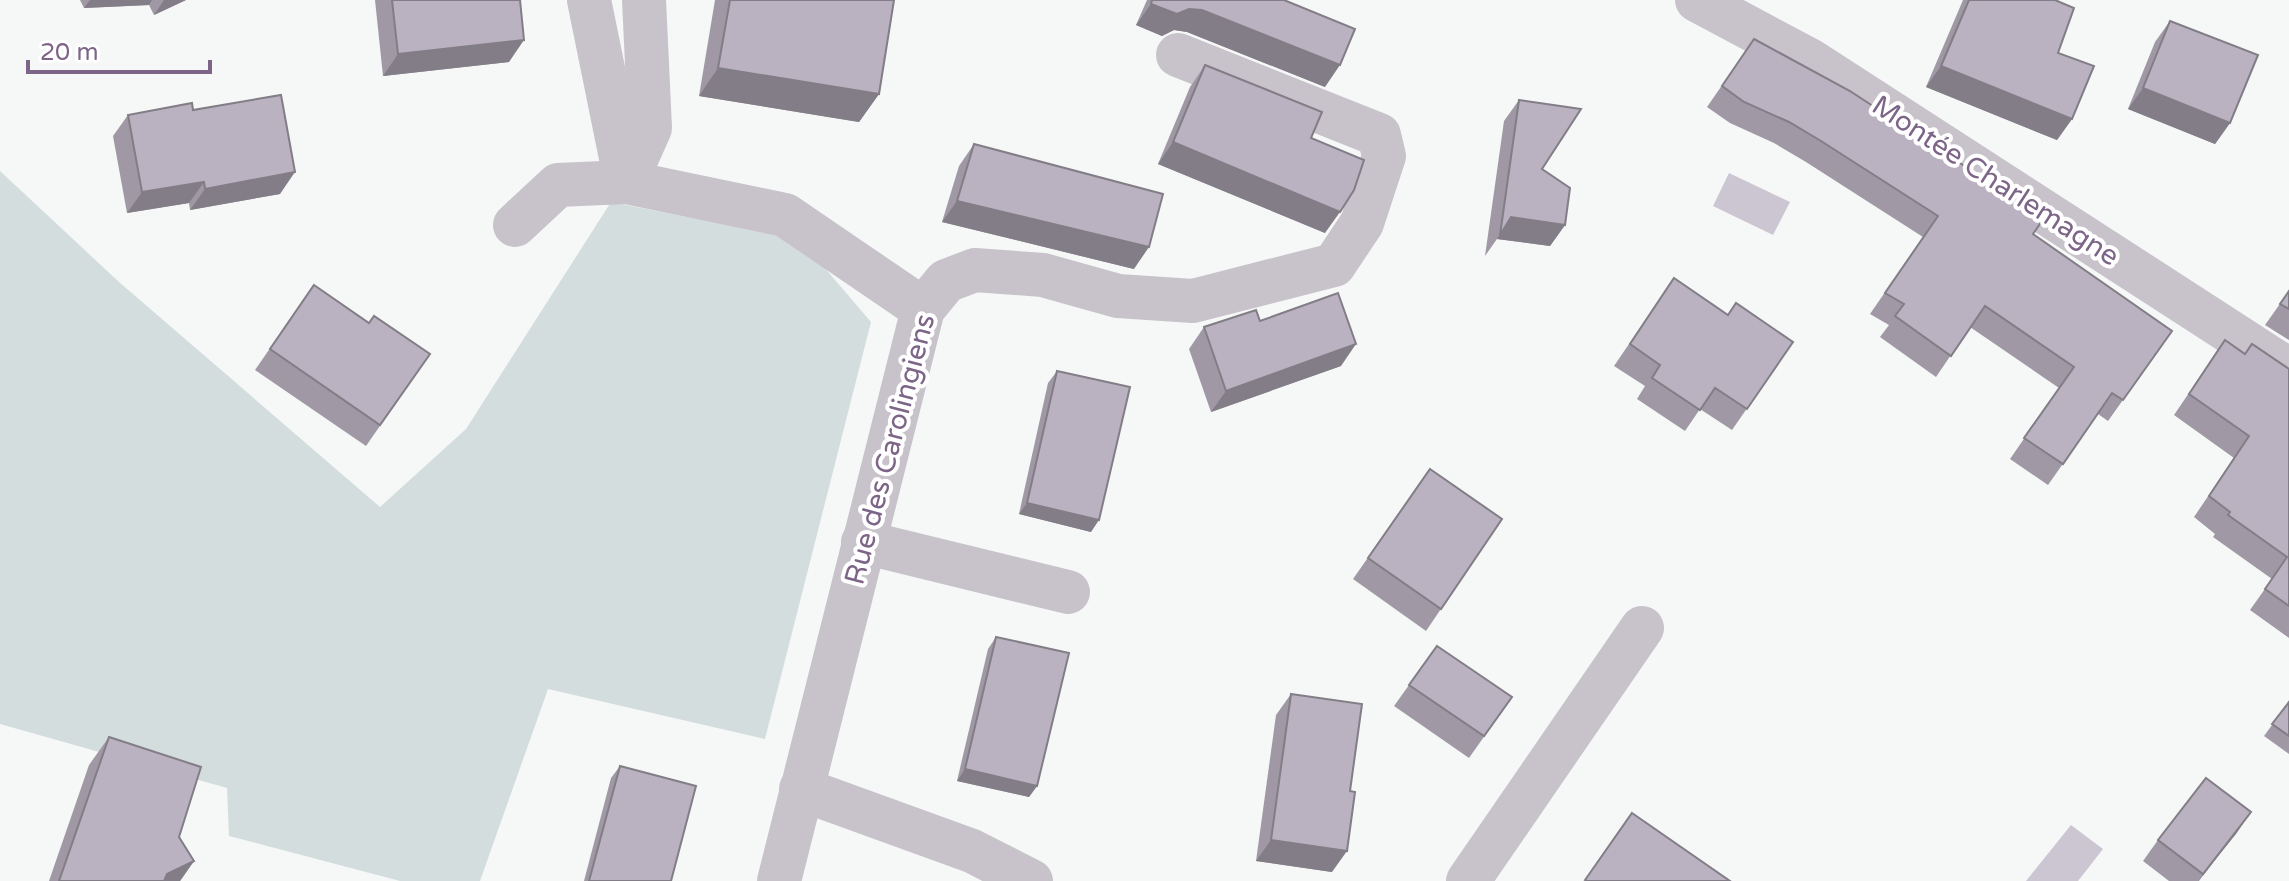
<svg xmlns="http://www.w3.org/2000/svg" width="2289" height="881" viewBox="0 0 2289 881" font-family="'Varela Round',sans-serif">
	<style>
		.green { fill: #d4dddd }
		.water { fill: #ccc6d3 }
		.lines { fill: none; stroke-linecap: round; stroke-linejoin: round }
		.minor { stroke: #c8c2cb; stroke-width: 44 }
		.wall { fill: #a099a5 }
		.shaded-wall { fill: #827d86 }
		.building { fill: #bab2c0; stroke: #827d86; stroke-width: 2 }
		.labels { text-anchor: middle; stroke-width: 8; stroke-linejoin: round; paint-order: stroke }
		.street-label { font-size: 28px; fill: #7d6588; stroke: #fff }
	</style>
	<rect width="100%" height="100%" fill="#f5f8f6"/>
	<!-- green -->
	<polygon class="green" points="0,171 119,282 380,507 466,429 611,202 800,239 871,322 765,739 548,689 480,881 400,881 229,836 227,788 0,724"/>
	<!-- water -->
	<g class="water">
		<polygon points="1729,173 1790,202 1773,235 1713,206"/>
		<polygon points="2071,825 2103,849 2078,881 2026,881"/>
	</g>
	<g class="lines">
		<!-- minor -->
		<g class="minor">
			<polyline points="589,0 626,182"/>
			<polyline points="1697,0 1811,61 2289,370"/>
			<polyline points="626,182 650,128 644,0"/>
			<polyline points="515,225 558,185 626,182 785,215 923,309"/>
			<polyline points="863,542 1068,592"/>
			<polyline points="801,789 972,851 1031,881"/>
			<polyline points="779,881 923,309 946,281 975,270 1043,275 1118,296 1193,301 1334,265 1362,223 1384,156 1379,135 1178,55"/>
			<polyline points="1468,881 1642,628"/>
		</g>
	</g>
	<!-- wall -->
	<g class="wall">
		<polygon points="80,0 186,0 154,15 149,5 84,8"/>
		<polygon points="375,0 520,0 509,62 383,76"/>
		<polygon points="715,0 894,0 879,94 859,122 699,96"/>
		<polygon points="1147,0 1284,0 1325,87 1187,32 1174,30 1162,36 1136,25"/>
		<polygon points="1963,0 2055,0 2058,53 2072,119 2057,140 1926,87"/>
		<polygon points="2170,21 2230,123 2215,144 2128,109 2155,42"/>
		<polygon points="1754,39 2172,331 2108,421 2098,414 2048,485 2010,459 2059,388 1970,327 1936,377 1880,337 1889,325 1870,314 1923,237 1806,162 1774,143 1730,123 1707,107"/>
		<polygon points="1205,65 1311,138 1325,233 1158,164 1190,87"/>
		<polygon points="1519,100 1542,169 1565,225 1550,246 1497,239 1485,256 1504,121"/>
		<polygon points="193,110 280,194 190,210 189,203 127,213 113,136 128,115"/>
		<polygon points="974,144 1134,269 942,222 959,166"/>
		<polygon points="1674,278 1728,315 1793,342 1732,430 1700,409 1685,431 1637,399 1645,386 1614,366"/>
		<polygon points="314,285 369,323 430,354 366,446 255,370"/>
		<polygon points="2289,291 2289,340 2265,325"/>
		<polygon points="1260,321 1341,366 1211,412 1189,349 1204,327"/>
		<polygon points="2225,340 2245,354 2289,369 2289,638 2250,610 2272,579 2213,537 2215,534 2194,517 2234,458 2174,415"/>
		<polygon points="1057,371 1091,532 1019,514 1048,383"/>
		<polygon points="1430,469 1502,519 1426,631 1353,579"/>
		<polygon points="996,637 1037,786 1029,797 957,781 988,649"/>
		<polygon points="1437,646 1512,697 1469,758 1394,706"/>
		<polygon points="1291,694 1332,872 1256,861 1276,715"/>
		<polygon points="2289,702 2289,754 2264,736"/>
		<polygon points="109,737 179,837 194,861 180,881 49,881 89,765"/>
		<polygon points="620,766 671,881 584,881 611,778"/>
		<polygon points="2251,812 2199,881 2169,881 2143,861 2158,840"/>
	</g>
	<!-- shaded-wall -->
	<g class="shaded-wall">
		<polygon points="90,0 152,0 149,5 84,8"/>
		<polygon points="164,0 186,0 154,15"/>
		<polygon points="1151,4 1202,10 1340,65 1325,87 1187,32 1174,30 1162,36 1136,25"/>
		<polygon points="524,40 509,62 383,76 398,54"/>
		<polygon points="1941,66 2072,119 2057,140 1926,87"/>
		<polygon points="718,68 879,94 859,122 699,96"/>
		<polygon points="2143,88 2230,123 2215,144 2128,109"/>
		<polygon points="1173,142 1340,212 1325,233 1158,164"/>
		<polygon points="295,172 280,194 190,210 205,189"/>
		<polygon points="204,182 189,203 127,213 142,192"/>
		<polygon points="957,201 1149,247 1134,269 942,222"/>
		<polygon points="1511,217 1565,225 1550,246 1497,239"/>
		<polygon points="1356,344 1341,366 1211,412 1226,391"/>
		<polygon points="1027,503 1099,520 1091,532 1019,514"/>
		<polygon points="965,769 1037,786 1029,797 957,781"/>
		<polygon points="2251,812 2236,834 2198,881 2203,874"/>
		<polygon points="1271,840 1347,851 1332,872 1256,861"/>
		<polygon points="194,861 180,881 161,881 167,874"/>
	</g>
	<!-- building -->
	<g class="building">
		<polygon points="392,0 520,0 524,40 398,54"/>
		<polygon points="730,0 894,0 879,94 718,68"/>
		<polygon points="1152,0 1284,0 1355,29 1340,65 1202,10 1189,9 1177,14 1151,4"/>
		<polygon points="1969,0 2055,0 2074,8 2058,53 2094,66 2072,119 1941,66"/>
		<polygon points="2170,21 2258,55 2230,123 2143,88"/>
		<polygon points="1754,39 1850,91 2044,218 2033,234 2172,331 2123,400 2112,393 2063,464 2024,438 2074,367 1985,306 1951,356 1895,316 1904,304 1885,293 1938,216 1821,141 1789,122 1744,102 1722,86"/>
		<polygon points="1205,65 1322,112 1311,138 1364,160 1354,190 1340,212 1173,142"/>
		<polygon points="281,95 295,172 205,189 204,182 142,192 128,115 192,103 193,110"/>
		<polygon points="1519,100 1581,109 1542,169 1570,188 1565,225 1511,217 1500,235"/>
		<polygon points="974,144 1163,194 1149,247 957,201"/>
		<polygon points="1674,278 1728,315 1736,303 1793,342 1747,409 1715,388 1700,410 1652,378 1660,365 1630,344"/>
		<polygon points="314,285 369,323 374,316 430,354 380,425 270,349"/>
		<polygon points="2289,291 2289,309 2280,304"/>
		<polygon points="1338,293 1356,344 1226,391 1204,327 1256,310 1260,321"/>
		<polygon points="2225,340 2245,354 2252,344 2289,369 2289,606 2265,589 2287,557 2228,515 2230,512 2209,496 2249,436 2189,394"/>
		<polygon points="1057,371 1130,387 1099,520 1027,503"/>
		<polygon points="1430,469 1502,519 1441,609 1368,558"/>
		<polygon points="996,637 1069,653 1037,786 965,769"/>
		<polygon points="1437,646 1512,697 1484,736 1409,685"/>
		<polygon points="1291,694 1362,704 1350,791 1355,792 1347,851 1271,840"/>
		<polygon points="2289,702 2289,736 2272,724"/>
		<polygon points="109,737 201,767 179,837 194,861 167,874 164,881 59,881"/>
		<polygon points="620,766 696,786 671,881 589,881"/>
		<polygon points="2206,778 2251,812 2203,874 2158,840"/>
		<polygon points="1632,813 1730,881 1587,881 1585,880"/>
	</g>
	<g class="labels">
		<!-- street labels -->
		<g class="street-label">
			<text transform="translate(1996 180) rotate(33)" y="10">Montée Charlemagne</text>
			<text transform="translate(889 449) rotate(-75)" y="10">Rue des Carolingiens</text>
		</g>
	</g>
	<!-- scale -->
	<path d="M28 60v12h182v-12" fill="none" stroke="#7d6588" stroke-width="4"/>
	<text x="40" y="60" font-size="24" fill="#7d6588" stroke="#ffffff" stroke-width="6" paint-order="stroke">20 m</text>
</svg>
